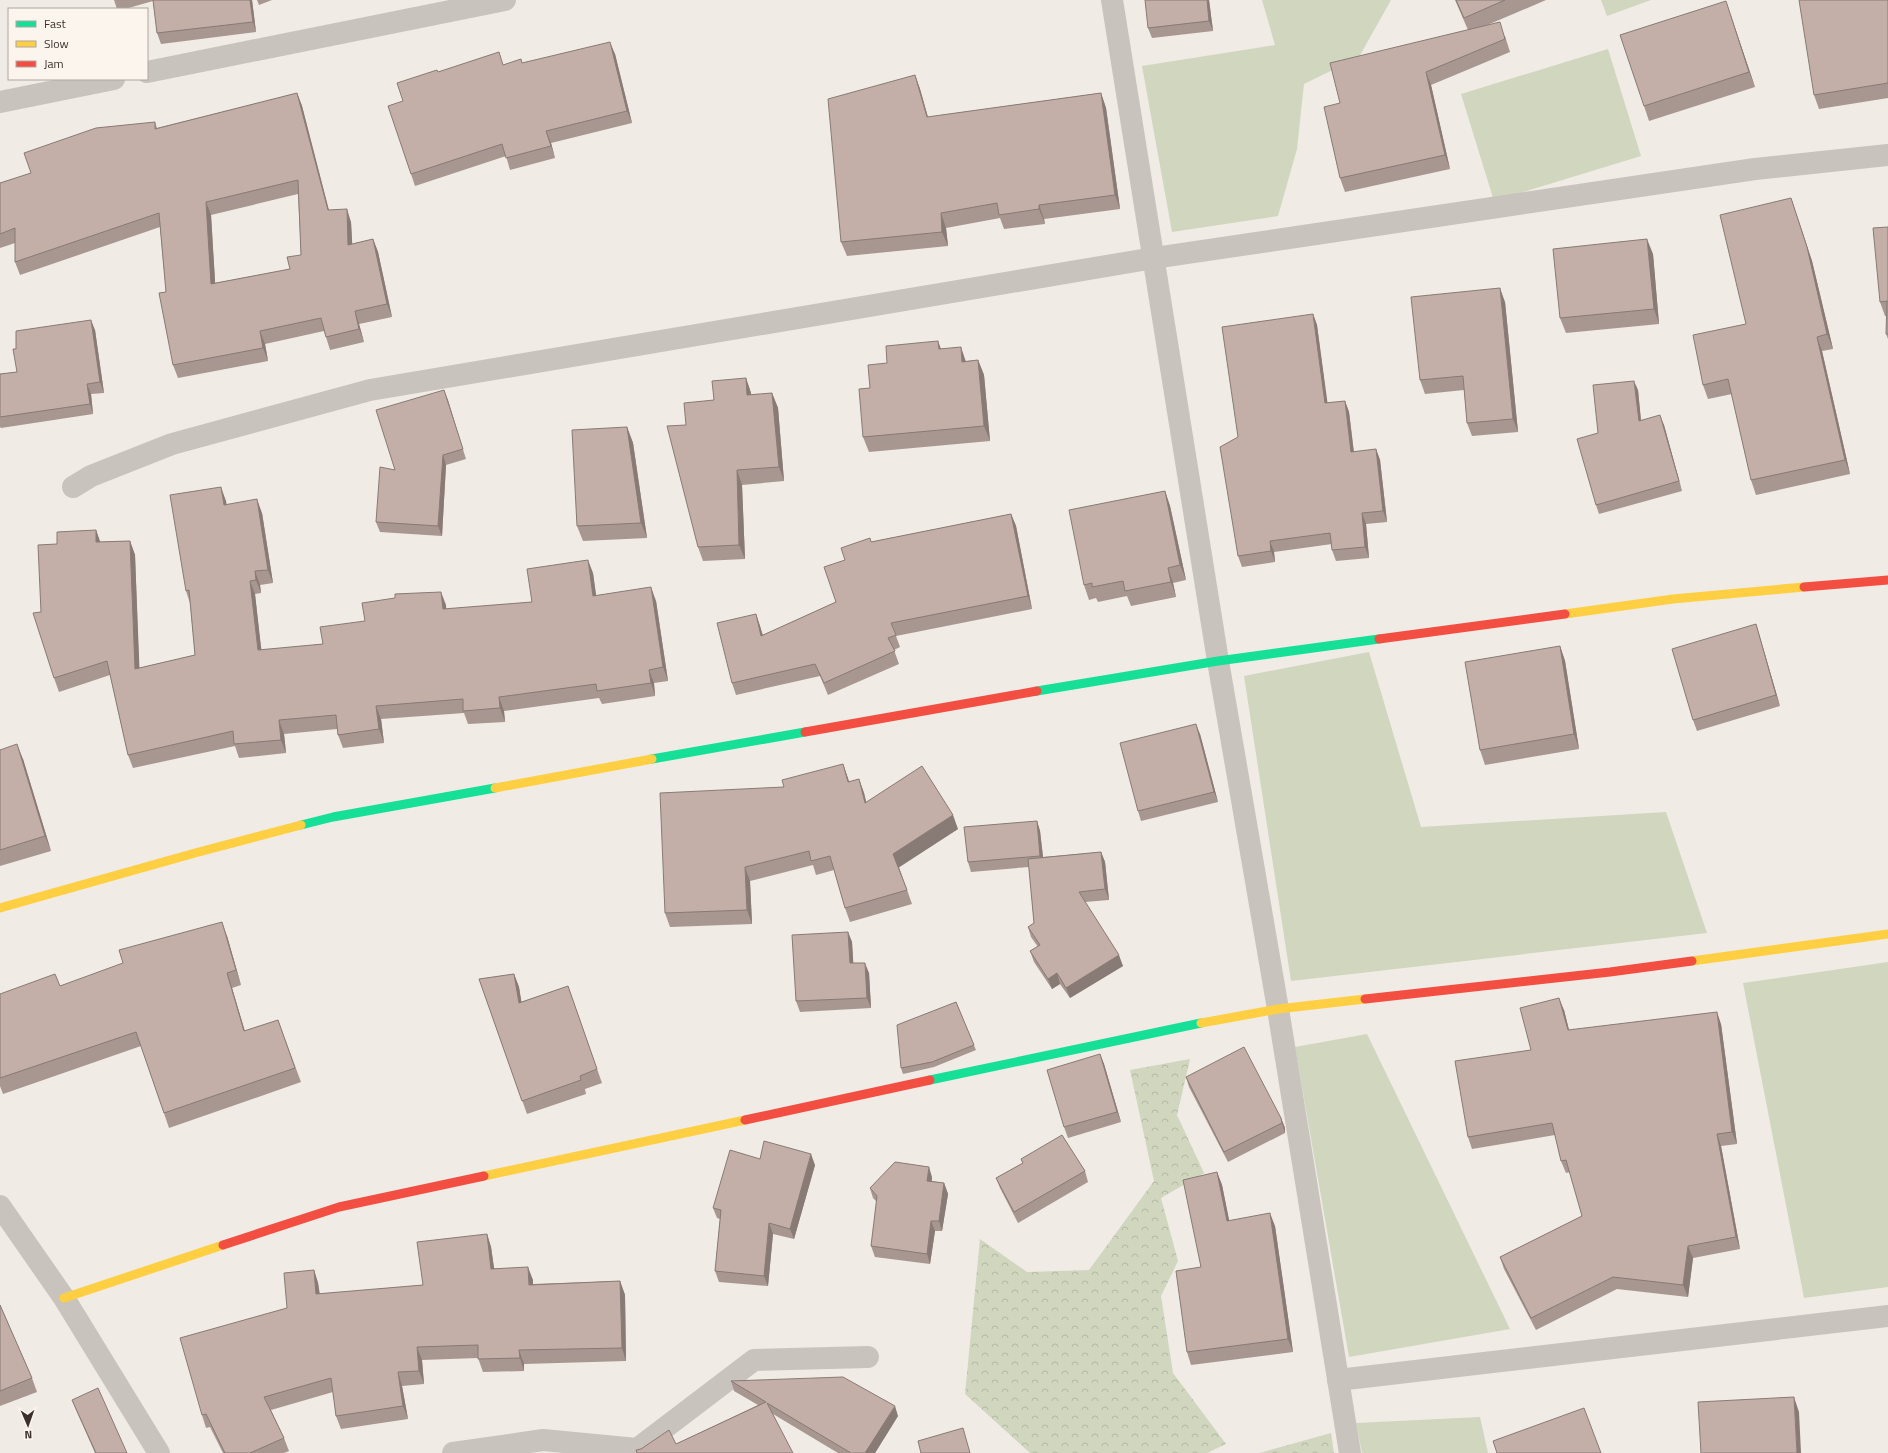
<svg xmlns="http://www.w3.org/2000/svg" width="1888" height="1453" viewBox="0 0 1888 1453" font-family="'Titillium Web',sans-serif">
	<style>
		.grass { fill: #d1d6bf }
		.forest { fill: url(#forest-crowns) }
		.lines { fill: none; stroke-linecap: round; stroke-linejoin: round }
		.street { stroke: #c9c3be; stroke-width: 22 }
		.fast { stroke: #16e098; stroke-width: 9 }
		.slow { stroke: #ffcf43; stroke-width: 9 }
		.jam { stroke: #f24e42; stroke-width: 9 }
		.wall { fill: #a89690; fill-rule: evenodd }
		.shaded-wall { fill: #887a75 }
		.building { fill: #c3afa7; stroke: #887a75; fill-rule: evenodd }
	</style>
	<defs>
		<pattern id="forest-crowns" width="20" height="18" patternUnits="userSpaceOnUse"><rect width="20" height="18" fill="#d1d6bf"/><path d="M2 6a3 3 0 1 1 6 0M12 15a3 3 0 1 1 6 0" fill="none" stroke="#b4b8a4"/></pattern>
	</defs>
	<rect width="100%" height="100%" fill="#f0ebe5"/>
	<!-- grass -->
	<g class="grass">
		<polygon points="1262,0 1391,0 1359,57 1304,84 1297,149 1278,216 1172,232 1142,66 1275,45"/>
		<polygon points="1601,0 1651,0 1607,16"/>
		<polygon points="1608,49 1641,156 1494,201 1461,94"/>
		<polygon points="1369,652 1421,827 1666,812 1707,933 1291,981 1244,676"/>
		<polygon points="1888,962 1888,1287 1804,1298 1743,983"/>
		<polygon points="1367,1034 1510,1329 1349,1357 1295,1047"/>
		<polygon points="1480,1417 1488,1453 1362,1453 1356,1423"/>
	</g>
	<!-- forest -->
	<g class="forest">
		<polygon points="1190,1059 1177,1115 1204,1173 1161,1198 1178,1261 1161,1296 1173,1373 1226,1444 1207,1453 1030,1453 965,1394 980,1239 1027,1272 1089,1270 1154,1181 1130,1070"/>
		<polygon points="1331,1433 1334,1453 1259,1453"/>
	</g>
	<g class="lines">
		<!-- street -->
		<g class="street">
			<polyline points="1112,0 1218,661 1278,1009 1350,1453"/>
			<polyline points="147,72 505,0"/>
			<polyline points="0,102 114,79"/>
			<polyline points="73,487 91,476 172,444 370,390 1154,258 1755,169 1888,155"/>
			<polyline points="0,1206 64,1298 159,1453"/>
			<polyline points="1338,1380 1888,1316"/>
			<polyline points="453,1453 543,1440 637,1449 754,1360 868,1357"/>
		</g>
		<!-- fast -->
		<g class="fast">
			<polyline points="1037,691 1218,661 1379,639"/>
			<polyline points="652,759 805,732"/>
			<polyline points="301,825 333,817 495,788"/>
			<polyline points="930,1080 1201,1023"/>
		</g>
		<!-- slow -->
		<g class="slow">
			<polyline points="1565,614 1673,599 1804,587"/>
			<polyline points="495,788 652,759"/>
			<polyline points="0,908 195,853 301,825"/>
			<polyline points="1692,961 1888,934"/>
			<polyline points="1201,1023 1278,1009 1365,999"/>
			<polyline points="484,1176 745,1120"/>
			<polyline points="64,1298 223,1245"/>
		</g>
		<!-- jam -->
		<g class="jam">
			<polyline points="1804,587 1888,580"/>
			<polyline points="1379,639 1565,614"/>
			<polyline points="805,732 1037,691"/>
			<polyline points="1365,999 1610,972 1692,961"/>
			<polyline points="745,1120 930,1080"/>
			<polyline points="223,1245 339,1207 484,1176"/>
		</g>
	</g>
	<!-- wall -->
	<g class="wall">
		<polygon points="114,0 252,0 256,32 161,44 157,33 153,1 125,9 117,9"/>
		<polygon points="257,0 272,0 259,5"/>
		<polygon points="1209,0 1213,31 1152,38 1148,28"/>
		<polygon points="1455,0 1546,0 1485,26 1505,36 1510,52 1431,85 1450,169 1345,192 1340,178 1340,103 1468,30"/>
		<polygon points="1888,0 1888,98 1819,109 1814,95"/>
		<polygon points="1731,16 1755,87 1649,121 1644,106"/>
		<polygon points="615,54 632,123 551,143 555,158 510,170 506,156 415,186 411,174 403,101 438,72"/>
		<polygon points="915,75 920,89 928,117 1101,93 1106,108 1120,209 1044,219 1045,224 1004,229 1000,218 946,228 948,246 847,256 841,242"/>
		<path d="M297 93 302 106 329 210 351 222 352 244 373 239 378 252 392 317 359 324 364 342 330 350 326 337 324 331 265 344 268 361 178 378 173 365 166 292 160 227 20 275 15 262V243L0 248V183L31 173 155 122 157 128ZM298 194 301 255 290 269 215 283 211 215Z"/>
		<polygon points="1796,213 1812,261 1833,349 1822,351 1850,474 1756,495 1751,480 1732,394 1708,399 1703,385 1746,324"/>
		<polygon points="1888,227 1888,339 1886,334 1887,316 1885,316 1880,302"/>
		<polygon points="1653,254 1659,324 1566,333 1560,318"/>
		<polygon points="1505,302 1518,432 1472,436 1467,423 1464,390 1425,394 1420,380"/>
		<polygon points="1313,314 1317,325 1327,403 1345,401 1349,412 1354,452 1376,449 1380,460 1387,522 1366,524 1369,558 1336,561 1332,550 1332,544 1274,552 1275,562 1242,567 1238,556 1238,437"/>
		<polygon points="95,330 104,393 91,394 93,414 1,428 0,427 0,374 17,372"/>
		<polygon points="938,341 941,349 966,361 978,360 984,375 990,441 869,452 863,437 870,388 887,363"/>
		<polygon points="746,378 751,393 751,395 772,393 778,408 784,481 742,485 745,559 703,561 698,547 686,425 714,400"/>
		<polygon points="444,390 466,459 446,465 442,536 380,532 376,522 395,470"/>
		<polygon points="1638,390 1641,421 1664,425 1682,491 1599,514 1596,505 1598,433"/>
		<polygon points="627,427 633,443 647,538 583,541 577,526"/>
		<polygon points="1165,491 1170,506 1186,580 1173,583 1176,597 1131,606 1127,596 1098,602 1096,598 1089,600 1084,585"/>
		<polygon points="226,501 226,505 262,513 273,583 260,585 261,593 255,594 261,650 323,644 365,621 446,605 446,609 532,602 593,573 596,596 656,601 668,681 654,683 655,696 602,704 599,698 504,711 505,722 468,724 464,713 381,719 384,743 343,748 338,735 337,729 284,734 286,753 239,758 235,746 133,768 128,755 110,675 59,692 54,678 41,612 96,530 100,542 130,541 135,555 139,668 195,655 190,603 186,591"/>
		<polygon points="1011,514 1016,526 1032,609 896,636 900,647 894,650 899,664 828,695 820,676 736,695 732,683 756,614 763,635 836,602 845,560 871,542"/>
		<polygon points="1756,624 1759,634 1780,706 1697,731 1693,720"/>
		<polygon points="1560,646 1565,661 1579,749 1485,765 1480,750"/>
		<polygon points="1200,734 1218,802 1141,821 1138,811"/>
		<polygon points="0,750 23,759 51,851 0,866"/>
		<polygon points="843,764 849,782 859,779 864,793 866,802 958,829 899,867 912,904 850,922 845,908 834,870 816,875 813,865 750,881 752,924 670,927 665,913 784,787"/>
		<polygon points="1037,821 1040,831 1043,857 1101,852 1105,862 1109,900 1085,902 1123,966 1070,998 1060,984 1052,989 1034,962 1030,951 1038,947 1031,937 1028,927 1034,923 1029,867 971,872 968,862"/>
		<polygon points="848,932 852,942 853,963 869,973 871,1008 800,1012 796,1001"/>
		<polygon points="227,936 241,985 232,988 245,1031 278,1020 301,1082 169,1128 141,1046 3,1094 0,1086 0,994 60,986"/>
		<polygon points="514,974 519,987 521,1002 568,986 602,1083 585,1089 586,1094 527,1114 479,979"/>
		<polygon points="956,1002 976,1050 934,1067 903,1074 901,1068"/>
		<polygon points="1564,1010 1569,1030 1721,1024 1737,1144 1721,1146 1740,1249 1693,1258 1688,1297 1617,1289 1536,1330 1504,1269 1500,1257 1582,1216 1570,1172 1566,1173 1561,1161 1555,1135 1472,1149 1468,1137"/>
		<polygon points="1100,1054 1104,1064 1121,1122 1068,1138 1064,1127"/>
		<polygon points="1186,1077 1281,1118 1285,1128 1285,1133 1228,1162 1189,1087"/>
		<polygon points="760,1159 815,1165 794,1239 773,1234 768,1286 719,1282 715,1271 720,1219 717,1218 713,1208"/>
		<polygon points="1021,1159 1085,1171 1088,1182 1018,1223 1000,1188 996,1178 1023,1163"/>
		<polygon points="1217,1172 1222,1185 1229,1221 1275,1226 1293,1352 1191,1365 1187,1352"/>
		<polygon points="932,1177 932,1181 944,1183 948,1194 942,1231 935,1231 930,1264 875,1257 871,1246 877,1202 873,1198 870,1188"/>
		<polygon points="487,1234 491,1247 494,1268 533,1280 533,1284 620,1281 625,1295 626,1361 524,1364 524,1371 483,1372 478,1358 422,1360 424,1384 402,1386 408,1419 341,1429 336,1416 333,1392 271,1410 284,1438 289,1451 284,1453 223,1453 210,1427 206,1428 202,1415 287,1308 314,1270 318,1283 320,1294 423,1285"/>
		<polygon points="0,1305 32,1378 37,1392 0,1406"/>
		<polygon points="731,1381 898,1416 875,1453 838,1453 773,1414 676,1444 758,1405 734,1391"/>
		<polygon points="72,1400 127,1453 95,1453 76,1410"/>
	</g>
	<!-- shaded-wall -->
	<g class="shaded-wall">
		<polygon points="250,0 252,0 256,32 253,22"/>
		<polygon points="1207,0 1209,0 1213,31 1209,21"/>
		<polygon points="1726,1 1731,16 1755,87 1749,72"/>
		<polygon points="610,42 615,54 632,123 627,111"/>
		<polygon points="1426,72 1431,85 1450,169 1445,155"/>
		<polygon points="915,75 920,89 932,132 927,117"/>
		<polygon points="297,93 302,106 332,223 328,210"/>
		<polygon points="1101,93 1106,108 1120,209 1115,195"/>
		<polygon points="546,131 551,143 555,158"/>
		<polygon points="1791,198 1812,261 1833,349 1827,334"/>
		<polygon points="206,202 211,215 216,297 211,284"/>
		<polygon points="1039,205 1044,219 1045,224 1039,209"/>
		<polygon points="347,209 351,222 353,258 348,245"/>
		<polygon points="941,213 946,228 948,246 942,232"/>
		<polygon points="373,239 378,252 392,317 387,304"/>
		<polygon points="1647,239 1653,254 1659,324 1654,309"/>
		<polygon points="1500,288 1505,302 1518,432 1513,419"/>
		<polygon points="355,311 359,324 364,342 359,329"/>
		<polygon points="1313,314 1317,325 1329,414 1325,403"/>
		<polygon points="91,320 95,330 104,393 100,382"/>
		<polygon points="260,331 265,344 268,361 263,348"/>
		<polygon points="1817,337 1822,351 1850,474 1845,460"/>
		<polygon points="938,341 943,356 939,349"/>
		<polygon points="961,347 966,362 962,362"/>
		<polygon points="978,360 984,375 990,441 984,426"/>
		<polygon points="746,378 751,393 752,410 747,395"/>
		<polygon points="1634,381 1638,390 1642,431 1639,421"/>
		<polygon points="87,384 91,394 93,414 90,404"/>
		<polygon points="444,390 448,400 466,459 463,449"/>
		<polygon points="772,393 778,408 784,481 779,467"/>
		<polygon points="1345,401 1349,412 1355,463 1351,452"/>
		<polygon points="1660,415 1664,425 1682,491 1679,481"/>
		<polygon points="627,427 633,443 647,538 641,523"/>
		<polygon points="1376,449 1380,460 1387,522 1383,511"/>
		<polygon points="443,455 446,465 442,536 438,526"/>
		<polygon points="737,470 742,485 745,559 739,545"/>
		<polygon points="221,487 226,501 229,518 224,505"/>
		<polygon points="1165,491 1170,506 1186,580 1180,565"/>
		<polygon points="257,499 262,513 273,583 268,570"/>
		<polygon points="1362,513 1366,524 1369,558 1365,547"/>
		<polygon points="1011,514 1016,526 1032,609 1028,596"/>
		<polygon points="96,530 101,544 96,542"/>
		<polygon points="130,541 135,555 140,682 135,669"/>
		<polygon points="1270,541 1274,552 1275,562 1271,551"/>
		<polygon points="588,560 593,573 598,609 593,596"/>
		<polygon points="1168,568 1173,583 1176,597 1171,582"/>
		<polygon points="255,571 260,585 261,593 256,580"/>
		<polygon points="250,581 255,594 263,664 258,650"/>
		<polygon points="651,587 656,601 668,681 663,667"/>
		<polygon points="441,592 446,605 447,623 443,609"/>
		<polygon points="756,614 760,626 766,649 761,636"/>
		<polygon points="1756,624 1759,634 1780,706 1776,695"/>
		<polygon points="1560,646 1565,661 1579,749 1574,734"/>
		<polygon points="649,670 654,683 655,696 651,683"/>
		<polygon points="499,697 504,711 505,722 500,708"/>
		<polygon points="376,706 381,719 384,743 379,729"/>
		<polygon points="279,720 284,734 286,753 281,740"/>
		<polygon points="1196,724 1200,734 1218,802 1214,792"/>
		<polygon points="17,744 23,759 51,851 45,836"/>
		<polygon points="843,764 848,778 853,796 848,782"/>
		<polygon points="859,779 864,793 870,817 865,803"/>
		<polygon points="953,815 958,829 898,868 893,854"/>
		<polygon points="1037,821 1040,831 1044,866 1040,856"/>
		<polygon points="1101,852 1105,862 1109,900 1105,889"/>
		<polygon points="745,867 750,881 752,924 747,910"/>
		<polygon points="222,922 227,936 241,985 236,970"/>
		<polygon points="848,932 852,942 854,974 850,963"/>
		<polygon points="1119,955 1123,966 1070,998 1066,988"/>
		<polygon points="865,963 869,973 871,1008 867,998"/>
		<polygon points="227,973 232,988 249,1046 244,1031"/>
		<polygon points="1057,973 1060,984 1052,989 1048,979"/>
		<polygon points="514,974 519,987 524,1017 519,1003"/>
		<polygon points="1559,998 1564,1010 1572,1042 1568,1030"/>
		<polygon points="1717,1012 1721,1024 1737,1144 1732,1132"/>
		<polygon points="1100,1054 1104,1064 1121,1122 1117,1112"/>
		<polygon points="1281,1118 1285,1128 1285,1133 1282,1123"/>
		<polygon points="1717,1134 1721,1146 1740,1249 1736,1237"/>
		<polygon points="811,1154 815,1165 794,1239 790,1229"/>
		<polygon points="929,1167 932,1177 930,1191 927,1181"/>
		<polygon points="1217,1172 1222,1185 1232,1234 1227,1221"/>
		<polygon points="944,1183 948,1194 942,1231 939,1221"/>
		<polygon points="1270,1213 1275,1226 1293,1352 1288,1339"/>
		<polygon points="931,1221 935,1231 930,1264 927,1254"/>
		<polygon points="769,1223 773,1234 768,1286 764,1276"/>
		<polygon points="487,1234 491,1247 496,1282 491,1269"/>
		<polygon points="1688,1246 1693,1258 1688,1297 1683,1285"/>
		<polygon points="528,1267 533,1280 533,1298 529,1285"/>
		<polygon points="314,1270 318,1283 321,1307 316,1294"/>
		<polygon points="620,1281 625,1295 626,1361 622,1348"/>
		<polygon points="417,1347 422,1360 424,1384 419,1371"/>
		<polygon points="519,1350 524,1364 524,1371 520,1358"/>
		<polygon points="398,1372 402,1386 408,1419 403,1406"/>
		<polygon points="1794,1397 1799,1412 1801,1453 1797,1453"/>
		<polygon points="895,1406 898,1416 875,1453 865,1453"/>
	</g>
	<!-- building -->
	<g class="building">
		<polygon points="153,0 250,0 253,22 157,33"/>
		<polygon points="1145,0 1207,0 1209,21 1148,28"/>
		<polygon points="1456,0 1505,0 1464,18"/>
		<polygon points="1799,0 1888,0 1888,83 1814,95"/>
		<polygon points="1726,1 1749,72 1644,106 1620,35"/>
		<polygon points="1500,22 1505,39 1426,72 1445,155 1340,178 1324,107 1340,103 1330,63"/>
		<polygon points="610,42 627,111 546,131 551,146 506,158 502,144 411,174 388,106 403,101 397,83 437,70 438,72 499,52 503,65 521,59 522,63"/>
		<polygon points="915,75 927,117 1101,93 1115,195 1039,205 1039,209 999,215 997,203 941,213 942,232 841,242 828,99"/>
		<path d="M297 93 328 210 347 209 348 245 373 239 387 304 355 311 359 329 326 337 321 318 260 331 263 348 173 365 159 293 166 292 159 213 15 262V228L0 234V183L31 173 24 153 96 128 155 122V129ZM298 180 301 255 287 257 290 269 211 284 206 202Z"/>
		<polygon points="1791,198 1807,247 1827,334 1817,337 1845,460 1751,480 1728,379 1703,385 1693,335 1746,324 1720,215"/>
		<polygon points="1888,227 1888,334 1886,334 1887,301 1880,302 1873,228"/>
		<polygon points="1647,239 1654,309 1560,318 1553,249"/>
		<polygon points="1500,288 1513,419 1467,423 1463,376 1420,380 1411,297"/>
		<polygon points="1313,314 1325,403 1345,401 1351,452 1376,449 1383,511 1362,513 1365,547 1332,550 1330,533 1270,541 1271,551 1238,556 1220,447 1238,437 1222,327"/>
		<polygon points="91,320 100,382 87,384 90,404 0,417 0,374 17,372 13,349 16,349 16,331"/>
		<polygon points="938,341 939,349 961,347 962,362 978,360 984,426 863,437 859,389 870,388 868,365 887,363 886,346"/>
		<polygon points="746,378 747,395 772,393 779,467 737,470 739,545 698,547 667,426 686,425 684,403 714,400 712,381"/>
		<polygon points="1634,381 1639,421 1660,415 1679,481 1596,505 1577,439 1598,433 1593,385"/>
		<polygon points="444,390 463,449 443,455 438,526 376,522 380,467 395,470 376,410"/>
		<polygon points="627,427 641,523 577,526 572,430"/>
		<polygon points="221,487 224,505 257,499 268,570 255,571 256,580 250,581 258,650 323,644 320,627 365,621 362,603 395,598 395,594 441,592 443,609 532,602 527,569 588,560 593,596 651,587 663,667 649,670 651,683 597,691 596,684 499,697 500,708 463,711 463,699 376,706 379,729 338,735 336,715 279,720 281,740 234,744 233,731 128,755 107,661 54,678 33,613 41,612 38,545 57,544 57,532 96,530 96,542 130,541 135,669 195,655 189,590 186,591 170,495"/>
		<polygon points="1165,491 1180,565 1168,568 1171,582 1125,591 1123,581 1092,587 1092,583 1084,585 1069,510"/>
		<polygon points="1011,514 1028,596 891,623 896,635 888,638 895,651 824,683 815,664 732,683 717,623 756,614 761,636 836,602 824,567 845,560 841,548 870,538 871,542"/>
		<polygon points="1756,624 1776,695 1693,720 1672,649"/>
		<polygon points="1560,646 1574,734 1480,750 1465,662"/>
		<polygon points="1196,724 1214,792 1138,811 1120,743"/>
		<polygon points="17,744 45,836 0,850 0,750"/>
		<polygon points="843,764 848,782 859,779 865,803 922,766 953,815 893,854 907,890 845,908 830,856 811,861 809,851 745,867 747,910 665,913 660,793 784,787 782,780"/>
		<polygon points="1037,821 1040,856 968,862 964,827"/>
		<polygon points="1101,852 1105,889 1079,892 1119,955 1066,988 1057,973 1048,979 1030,951 1040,945 1028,927 1034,923 1028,859"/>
		<polygon points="222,922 236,970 227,973 244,1031 278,1020 295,1068 164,1113 136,1032 0,1078 0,994 55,974 60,986 123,963 119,950"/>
		<polygon points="848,932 850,963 865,963 867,998 796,1001 792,935"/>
		<polygon points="514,974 519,1003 568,986 597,1069 580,1076 581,1080 522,1101 479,979"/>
		<polygon points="1559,998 1568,1030 1717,1012 1732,1132 1717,1134 1736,1237 1688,1246 1683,1285 1613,1277 1531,1318 1500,1257 1582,1216 1566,1160 1561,1161 1552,1123 1468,1137 1455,1061 1531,1050 1520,1008"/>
		<polygon points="956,1002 974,1045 932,1062 901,1068 897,1025"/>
		<polygon points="1244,1047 1281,1118 1282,1123 1224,1152 1186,1077"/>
		<polygon points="1100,1054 1117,1112 1064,1127 1047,1070"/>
		<polygon points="1062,1135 1085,1171 1014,1212 996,1178 1023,1163 1021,1159"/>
		<polygon points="764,1141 811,1154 790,1229 769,1223 764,1276 715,1271 721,1210 713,1208 730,1150 760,1159"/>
		<polygon points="895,1162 929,1167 927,1181 944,1183 939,1221 931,1221 927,1254 871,1246 877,1196 870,1188"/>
		<polygon points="1217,1172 1227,1221 1270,1213 1288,1339 1187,1352 1176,1271 1201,1267 1183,1180"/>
		<polygon points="487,1234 491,1269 528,1267 529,1285 620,1281 622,1348 519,1350 520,1358 478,1359 478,1345 417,1347 419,1371 398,1372 403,1406 336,1416 331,1378 264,1397 284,1438 250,1453 225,1453 206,1414 202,1415 180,1338 287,1308 284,1273 314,1270 316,1294 423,1285 417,1242"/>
		<polygon points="0,1305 32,1378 0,1391"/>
		<polygon points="843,1377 895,1406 865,1453 851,1453 767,1403 793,1453 637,1453 636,1450 641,1449 669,1430 676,1444 766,1402 731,1381"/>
		<polygon points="98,1388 127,1453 96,1453 72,1400"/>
		<polygon points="1794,1397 1797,1453 1701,1453 1698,1402"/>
		<polygon points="1584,1408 1601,1453 1497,1453 1493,1441"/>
		<polygon points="963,1428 970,1453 921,1453 918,1441"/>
	</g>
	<!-- legend -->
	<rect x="8" y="8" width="140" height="72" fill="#fbf5ee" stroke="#aea6a0"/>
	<rect x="16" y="21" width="20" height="6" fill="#16e098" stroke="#aea6a0"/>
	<text x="44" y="28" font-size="12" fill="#3b302b">Fast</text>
	<rect x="16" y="41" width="20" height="6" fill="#ffcf43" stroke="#aea6a0"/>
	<text x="44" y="48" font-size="12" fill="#3b302b">Slow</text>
	<rect x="16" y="61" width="20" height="6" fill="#f24e42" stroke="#aea6a0"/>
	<text x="44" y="68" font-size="12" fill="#3b302b">Jam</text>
	<!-- north arrow -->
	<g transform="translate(28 1425) rotate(178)" stroke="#fbf5ee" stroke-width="3" paint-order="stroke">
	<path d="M0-3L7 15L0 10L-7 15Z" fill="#3b302b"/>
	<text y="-6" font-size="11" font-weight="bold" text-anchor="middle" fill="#3b302b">N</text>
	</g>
</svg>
